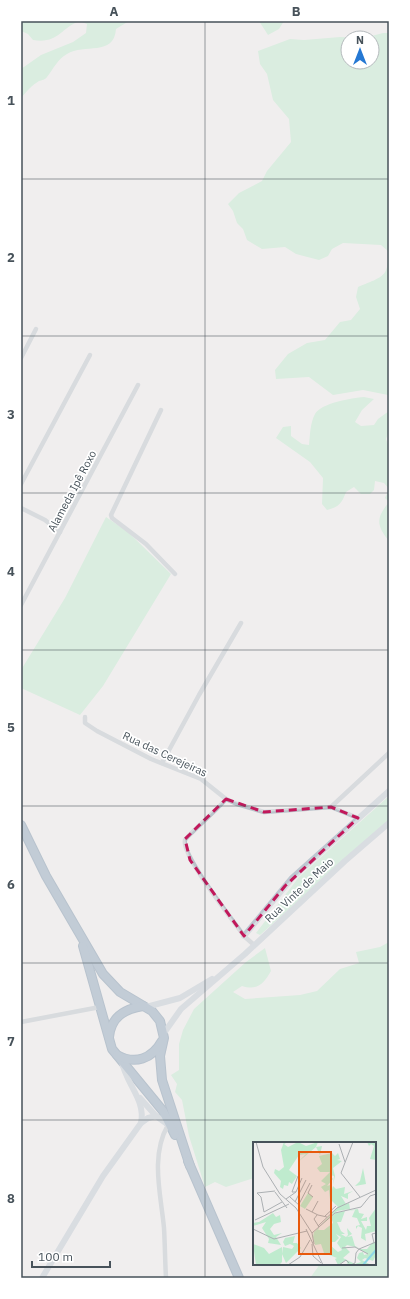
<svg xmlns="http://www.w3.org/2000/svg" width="410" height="1299" viewBox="0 0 410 1299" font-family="'IBM Plex Sans',sans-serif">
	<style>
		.green { fill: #bfebce }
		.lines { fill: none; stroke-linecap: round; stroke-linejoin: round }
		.highway-casing { stroke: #748ea5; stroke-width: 10 }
		.street { stroke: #bac3ca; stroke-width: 4.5 }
		.secondary { stroke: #bdc7d1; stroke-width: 6 }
		.highway { stroke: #89a2b9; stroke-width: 8 }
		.marked { fill: none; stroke: #c2185b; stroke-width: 3; stroke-dasharray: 8 5; stroke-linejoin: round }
		.grid { fill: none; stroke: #47525a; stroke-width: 1; stroke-opacity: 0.55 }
		.labels { text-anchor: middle; stroke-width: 3.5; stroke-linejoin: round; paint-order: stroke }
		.street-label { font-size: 11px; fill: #47525a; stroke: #fff }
		.inset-river { fill: none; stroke: #8fd7e5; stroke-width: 2 }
		.inset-road { fill: none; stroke: #acb0b3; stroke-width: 1 }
		.view { fill: #e8590c; fill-opacity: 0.15; stroke: #e8590c; stroke-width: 2 }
		.inset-edge { fill: none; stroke: #47525a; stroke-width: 2 }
		.neatline { fill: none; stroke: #47525a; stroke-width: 1.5 }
		.grid-label { font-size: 13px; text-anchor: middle; font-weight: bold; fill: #47525a }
	</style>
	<rect width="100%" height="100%" fill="#f0eeee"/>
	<!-- green -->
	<g class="green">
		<path d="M21 21H79C60 29 58 44 33 40L28 34 21 31Z"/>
		<path d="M79 21H129L116 29C114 57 84 43 67 54 57 60 54 68 47 77 45 80 42 80 39 81 32 85 26 92 21 98V69L41 55 73 42 86 33 87 24Z"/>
		<polygon points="259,21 284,21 279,29 268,35"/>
		<polygon points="383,33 389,33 389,252 381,245 343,243 332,249 328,256 319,260 296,254 285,247 262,249 247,240 243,229 237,223 233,211 228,204 239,193 262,181 267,171 291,142 289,119 273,100 267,74 260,64 258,51 290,39 304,40 340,37 361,38 348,38 348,62 372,62 372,38 364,38"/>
		<path d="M389 257 388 395 363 390 333 395 309 377 276 379 275 370 288 354 307 343 325 340 340 322 351 320 360 309 356 297 358 287C366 283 383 279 386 270 388 266 387 262 389 257Z"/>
		<path d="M364 397 374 399 362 410 355 422 361 426 374 425 378 419 389 411V431L386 439 389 447V541C376 525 376 518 389 502L385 498 389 489 384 483 375 481 374 490 370 494H361L354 487 346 492C342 503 339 507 327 510L322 504 323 478 310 462 276 438 283 427 291 426V436L302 444 309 445C310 436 310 423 315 414 321 403 352 398 364 397Z"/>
		<polygon points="106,517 128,532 171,574 103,686 80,715 21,688 21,670 65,598"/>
		<polygon points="389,796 389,821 260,935 256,933 299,877"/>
		<path d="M389 942V1278H310L318 1267 317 1264H375V1143H254V1178L226 1187 215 1182 205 1187 189 1136 182 1100 175 1092 177 1084 171 1075 179 1070V1044L183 1030 194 1009 246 962 265 948 271 971C264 983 258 991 242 986L233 992 245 999 300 995 317 991 340 969 359 963 356 952 380 947Z"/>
	</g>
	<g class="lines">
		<defs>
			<g id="highway">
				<polyline points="21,825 46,876 103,974 120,992 152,1011 160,1021 164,1038 160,1056 162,1080 190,1166"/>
				<polyline points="83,946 112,1049 163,1111 175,1135"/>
				<path d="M109 1037C111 1017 124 1009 143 1006"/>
				<path d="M117 1055C135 1065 152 1059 162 1041"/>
				<polyline points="188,1161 239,1278"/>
			</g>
		</defs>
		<!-- highway casing -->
		<use href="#highway" class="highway-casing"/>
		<!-- street -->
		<g class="street">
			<polyline points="21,358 36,329"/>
			<polyline points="161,410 111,515 112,518 146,544 175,574"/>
			<polyline points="21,484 90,355"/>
			<polyline points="21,508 45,520 60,532"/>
			<polyline points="21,605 138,385"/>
			<polyline points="85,717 85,723 97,731 151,759 201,779 226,799 237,804 264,812 331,807 358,818"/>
			<polyline points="162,763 199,695 241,623"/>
			<path d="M226 799C220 807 186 837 185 840 181 855 233 920 244 936L254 945"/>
			<polyline points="331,807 389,753"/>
			<polyline points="21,1022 100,1007"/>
			<path d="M166 1278C165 1261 165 1245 164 1228 161 1195 150 1156 168 1125"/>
		</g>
		<!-- secondary -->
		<g class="secondary">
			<polyline points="244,936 292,878 389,791"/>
			<polyline points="146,1007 180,998 212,979"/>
			<polyline points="164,1033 181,1009 245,954 345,861 389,823"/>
			<path d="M122 1062C126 1084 146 1100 141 1123"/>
			<polyline points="140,1098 156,1116"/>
			<polyline points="42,1278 103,1176 141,1123 148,1118 156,1116 170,1126"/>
		</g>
		<!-- highway -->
		<use href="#highway" class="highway"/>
	</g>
	<!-- marked area -->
	<path d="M0 0H410V1299H0ZM226 799 264 812 331 807 358 818 285 886 244 936 190 860 185 839Z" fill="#f0eeee" fill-opacity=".55" fill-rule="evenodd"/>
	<path class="marked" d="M226 799 264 812 331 807 358 818 285 886 244 936 190 860 185 839Z"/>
	<!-- grid -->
	<path class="grid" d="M205 21V1278M21 179H389M21 336H389M21 493H389M21 650H389M21 806H389M21 963H389M21 1120H389"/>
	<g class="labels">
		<!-- street labels -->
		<g class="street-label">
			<text transform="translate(72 491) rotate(-62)" y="4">Alameda Ipê Roxo</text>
			<text transform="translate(165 754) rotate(25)" y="4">Rua das Cerejeiras</text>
			<text transform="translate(299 890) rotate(-43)" y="4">Rua Vinte de Maio</text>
		</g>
	</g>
	<!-- overview -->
	<g transform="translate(253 1142)">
		<rect width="123" height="123" fill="#f0eeee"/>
		<path d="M31 0H35L31 2 35 5 45 0 53 4 65 0 63 5 69 4 67 13 63 5 45 20 53 12 46 13 36 28 44 34 39 42 36 40 35 44 31 43 30 47 27 45 28 39 21 31 22 27 26 29 31 25 28 8ZM114 0H123V18L117 17 121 4 118 2 116 4ZM79 11 82 14 85 11 87 17 84 18 89 19 80 26 82 34 80 43 81 34 77 33 80 37 74 44 77 43 79 47 80 44 83 47 92 45 91 52 100 49 95 52V57L88 54 93 62 96 61 97 67 84 69 67 84 85 65 77 57 76 48 72 50 68 45 73 42 68 39 77 30H67L64 26 69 22 66 14ZM110 26 113 42 102 44 107 39ZM55 51 60 55 52 67 47 64ZM123 66V89L112 92 113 99 108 96 109 86 105 84 103 87V84L107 83 104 76 99 75 102 68 92 69 88 80H84L88 89 92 92H88L93 95 95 93 94 86 99 92 94 95 99 94 102 104 106 106 94 103 92 105 97 110 90 116 102 122 108 120 104 116 106 111 110 110 111 113 115 112 106 107H114L120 100 123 101V113L120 119 112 116 109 118 118 123H95L93 118 85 123 82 117 84 116 71 111 68 102 62 103 60 95 61 90 67 85 65 88H71L80 81 78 75 83 71 92 69 105 67 106 71 111 72 108 77 114 75V79H108L113 88 114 84H118L116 76ZM83 92 88 95 84 101 89 108 85 110 77 103 78 100H82L86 96ZM20 71 23 75 27 73 28 80 21 82 17 87 21 93 29 91 23 95 28 103 15 101 16 97 9 86 13 80 0 84V81L6 80ZM42 94 40 101H44L48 106 33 121 29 112 30 105 39 107 41 104 37 102 32 104 30 100 32 96ZM0 102 11 106 16 112 29 105V120L26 123H3Z" fill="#bfebce" fill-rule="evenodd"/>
		<path class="inset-river" d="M110 123 123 108"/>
		<path class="inset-road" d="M3 0 10 25 27 52 43 66 59 91 61 102M100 0 88 31 107 55M86 2 92 20M45 34 39 50H43L49 36M59 43 55 51 60 55M22 49 4 51 8 55 11 70 29 60M22 50 34 66M37 55 47 64M33 57 43 50M42 60 53 38M46 62 57 41M53 67 65 73 74 75M59 70 65 59M64 73 61 77 66 85M72 74 83 64M2 78 36 62M65 84 84 66 123 48M0 87 21 97 54 89M53 87 70 123M59 91 82 71 108 65 117 54 123 52M121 101 119 92 123 91M59 102 60 114 68 121M89 106 102 105 115 112M35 123 47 115 57 98M86 123 93 118 96 121M98 123 102 121 103 111 106 107 123 100"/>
		<path class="view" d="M46 10H78V112H46Z"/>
		<rect width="123" height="123" class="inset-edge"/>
	</g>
	<!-- border -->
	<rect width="410" height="1299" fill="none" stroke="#ffffff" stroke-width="44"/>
	<!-- north arrow -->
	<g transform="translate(360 50)"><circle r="19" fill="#ffffff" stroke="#b5babd"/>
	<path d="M0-3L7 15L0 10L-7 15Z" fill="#2578d3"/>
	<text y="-6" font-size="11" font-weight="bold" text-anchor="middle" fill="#47525a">N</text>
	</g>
	<!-- scale -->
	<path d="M32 1261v6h78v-6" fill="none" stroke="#47525a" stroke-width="2"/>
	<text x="38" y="1261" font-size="12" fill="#47525a" stroke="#ffffff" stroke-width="3" paint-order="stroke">100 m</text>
	<rect x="22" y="22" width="366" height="1255" class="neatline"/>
	<g class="grid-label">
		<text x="114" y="16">A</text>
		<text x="296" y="16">B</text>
		<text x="11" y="105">1</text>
		<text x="11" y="262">2</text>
		<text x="11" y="419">3</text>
		<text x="11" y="576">4</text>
		<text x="11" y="732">5</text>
		<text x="11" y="889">6</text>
		<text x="11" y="1046">7</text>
		<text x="11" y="1203">8</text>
	</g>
</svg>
